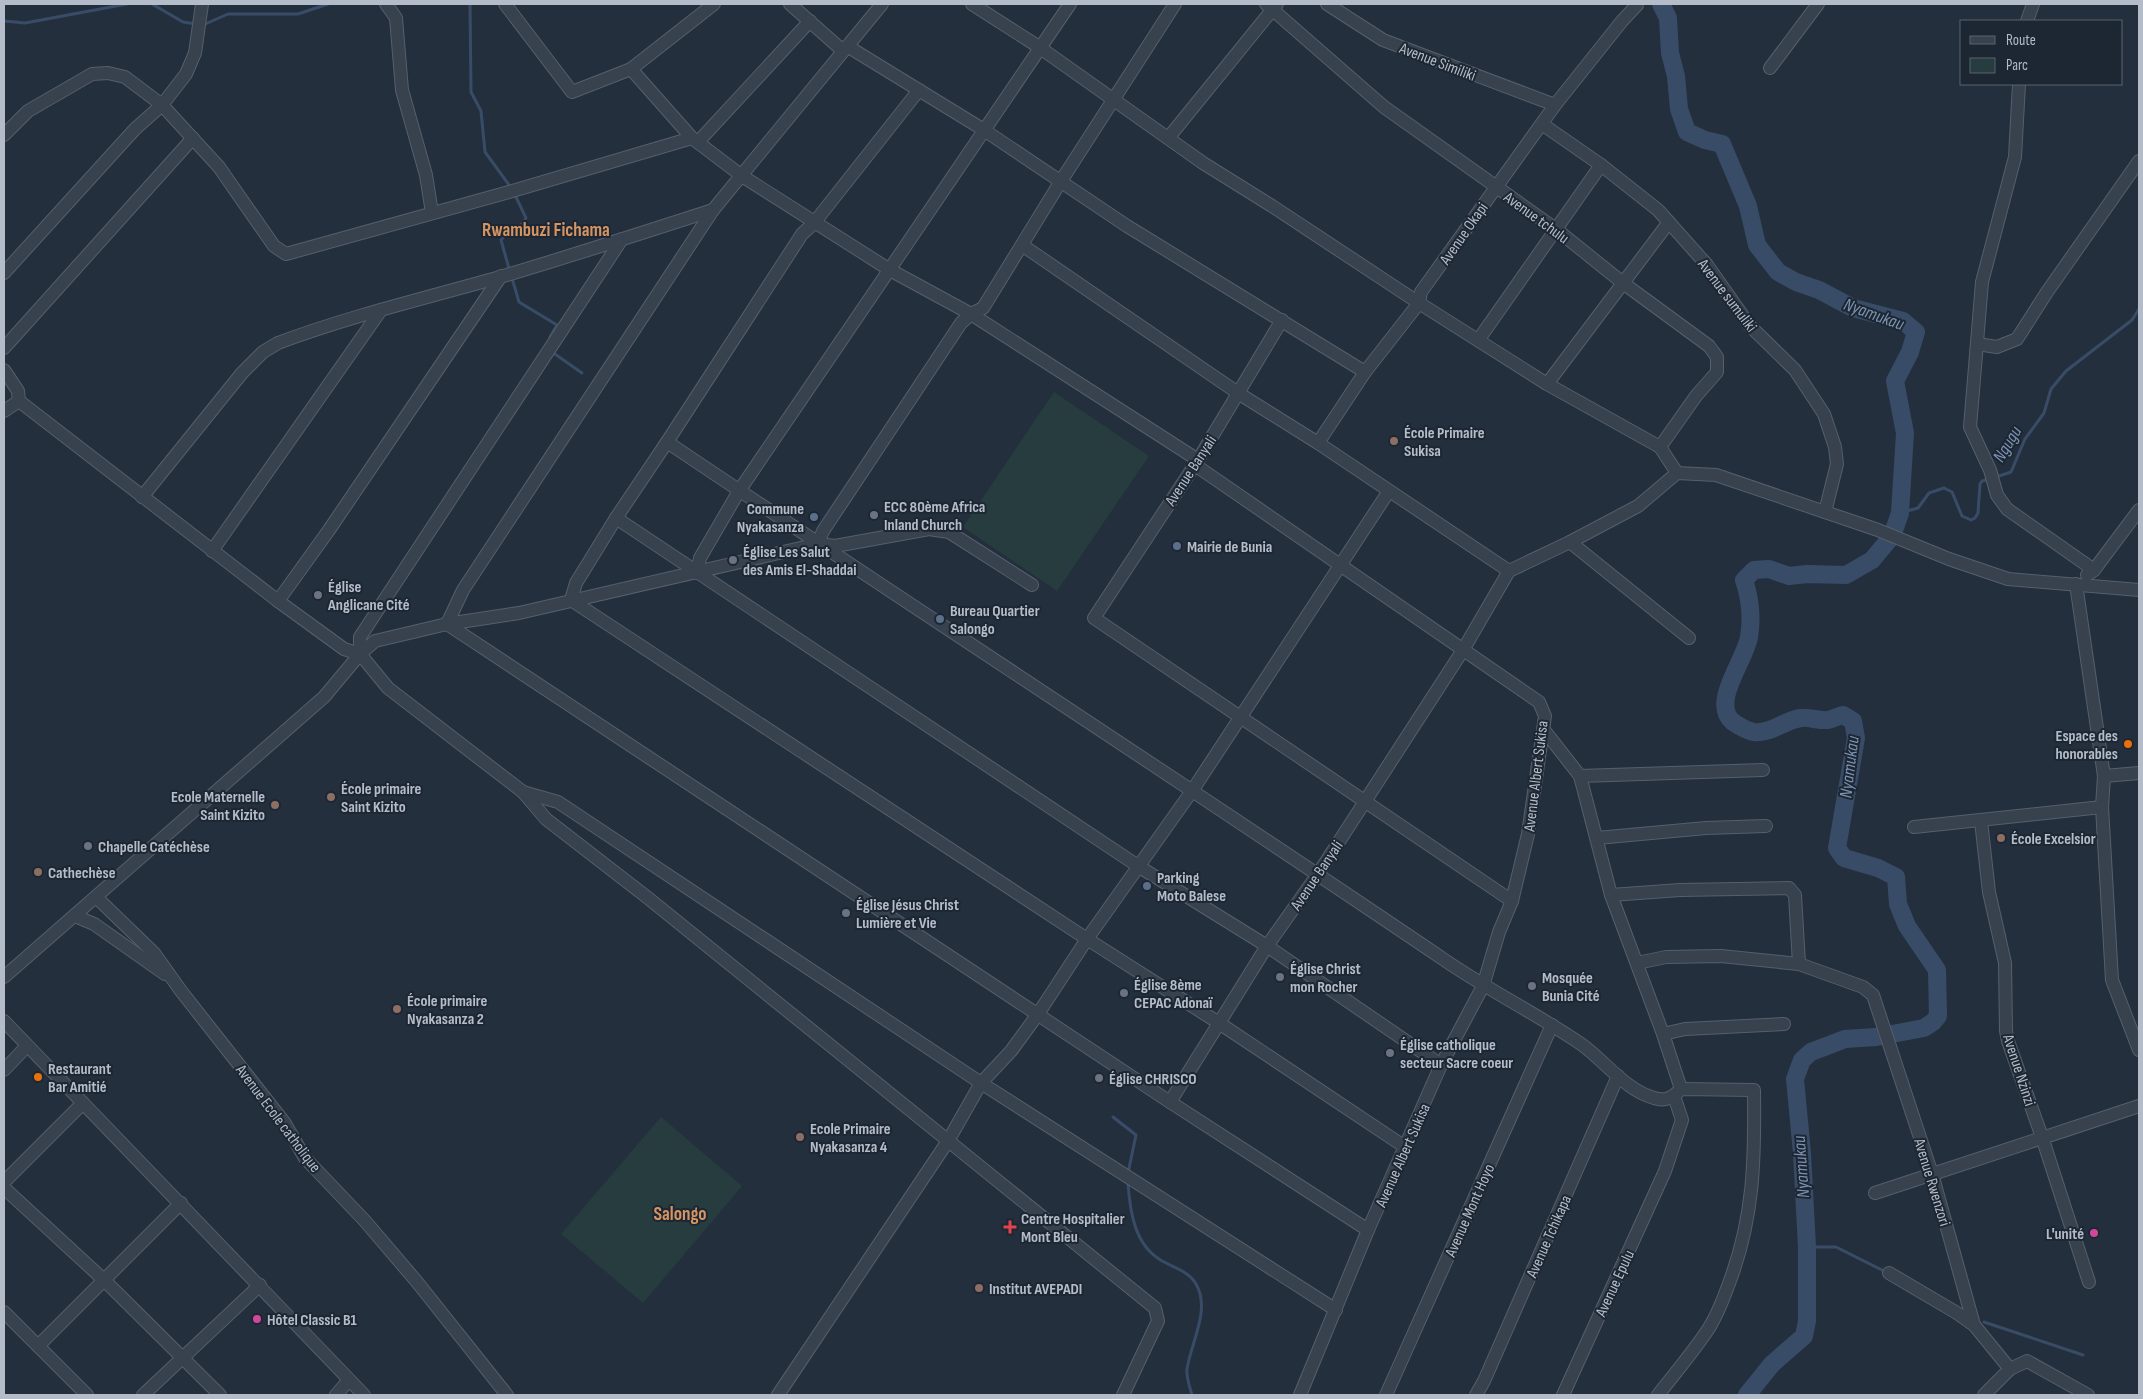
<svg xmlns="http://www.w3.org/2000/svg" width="2143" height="1399" viewBox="0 0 2143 1399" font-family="'Sofia Sans Condensed',sans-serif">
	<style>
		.green { fill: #263c3f }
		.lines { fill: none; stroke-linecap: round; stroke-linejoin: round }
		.stream { stroke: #394c67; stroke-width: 3 }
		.river { stroke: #394c67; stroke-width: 18 }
		.minor-casing { stroke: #565f6c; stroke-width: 14 }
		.minor { stroke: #38414e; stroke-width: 12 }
		.education-dot { fill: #8d6e63; stroke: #1d2633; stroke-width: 2 }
		.worship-dot { fill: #6b7280; stroke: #1d2633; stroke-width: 2 }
		.service-dot { fill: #5c6f8a; stroke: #1d2633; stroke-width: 2 }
		.food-dot { fill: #e8710a; stroke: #1d2633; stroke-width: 2 }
		.health-dot { fill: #e0444e; stroke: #1d2633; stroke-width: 2 }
		.hotel-dot { fill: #d1479c; stroke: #1d2633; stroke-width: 2 }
		.labels { text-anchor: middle; stroke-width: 4; stroke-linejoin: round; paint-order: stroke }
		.street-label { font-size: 16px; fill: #b4bcc9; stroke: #1d2633 }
		.poi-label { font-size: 16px; font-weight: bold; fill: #b4bcc9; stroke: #1d2633; text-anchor: start }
		.water-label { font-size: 18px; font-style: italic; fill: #7c92b1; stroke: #1d2633 }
		.quarter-label { font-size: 19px; font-weight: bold; fill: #d59563; stroke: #1d2633 }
	</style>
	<rect width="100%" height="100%" fill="#242f3e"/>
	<!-- green -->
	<g class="green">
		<polygon points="1054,392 1149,456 1057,591 963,527"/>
		<polygon points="661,1117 742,1186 643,1303 561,1234"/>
	</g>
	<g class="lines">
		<!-- stream -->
		<g class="stream">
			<polyline points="152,4 183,22 196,24"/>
			<polyline points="470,4 471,92 481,111 485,152 512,189"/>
			<polyline points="4,21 25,23 127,4"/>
			<polyline points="203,25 228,14 298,14 328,4"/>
			<path d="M510 272 501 240C508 230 521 229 526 218L515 195"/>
			<polyline points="512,278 519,302 557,325 550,337"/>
			<polyline points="552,352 582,373"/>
			<polyline points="1996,477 2011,472 2025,439 2044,413 2051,389 2066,371 2132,320 2139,309"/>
			<polyline points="1900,513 1918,508 1929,493 1944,488 1952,492 1962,516 1971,520 1975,518 1978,513 1980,484 1982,481 1990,479"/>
			<polyline points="1113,1117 1136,1135 1128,1173"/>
			<path d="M1128 1184C1130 1210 1134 1243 1159 1259 1171 1267 1188 1270 1196 1284 1211 1310 1191 1342 1187 1369 1186 1377 1190 1388 1192 1395"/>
			<polyline points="1807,1247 1836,1247 1886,1272"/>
			<polyline points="1984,1322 2083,1355"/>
		</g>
		<!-- river -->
		<path class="river" d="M1661 4 1668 18 1670 53 1676 76 1679 109 1687 132 1705 140 1722 144 1748 206 1757 245 1778 272 1796 282 1819 290 1853 308 1903 321 1916 332 1910 352 1895 381 1905 433 1900 513 1892 536 1872 560 1846 575 1807 574 1789 576 1769 569 1754 570 1744 580C1750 598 1752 619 1749 637 1745 661 1710 703 1733 722 1739 726 1747 731 1754 732 1771 734 1785 720 1801 718 1810 717 1819 721 1828 720 1833 719 1838 716 1843 715L1853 721 1856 738 1837 848 1844 858 1878 868 1896 877 1898 904 1907 926 1937 970 1938 1016 1933 1022 1924 1028 1876 1037 1845 1039 1811 1052 1802 1060 1795 1079 1802 1153 1807 1247V1321L1804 1336 1772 1364 1747 1395"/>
		<defs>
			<g id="minor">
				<polyline points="386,4 396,18 402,90 426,175 432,213"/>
				<polyline points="505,4 572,92 631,69 692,138 742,176 890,270 971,314 1198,460"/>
				<polyline points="790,4 842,50"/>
				<polyline points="972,4 1039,47 1203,163 1272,206 1419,303 1547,384 1660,447 1677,473"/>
				<polyline points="1266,4 1384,107 1557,230 1623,283 1709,346 1717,357 1717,372 1696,396 1660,447"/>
				<polyline points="1327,4 1383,40 1555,105"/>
				<polyline points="2027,21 2033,4"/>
				<polyline points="847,46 984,130 1127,226 1365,372"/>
				<polyline points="1770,68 1818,4"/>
				<polyline points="631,69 714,4"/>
				<polyline points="2019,84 2015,157 1982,282 1970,427 1990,470 1997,495 2007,509 2094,570"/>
				<polyline points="1542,124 1601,165 1658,210 1707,265 1750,326 1795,370 1824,414 1835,447 1837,464 1825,512"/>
				<polyline points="4,135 28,111 92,74 108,73 125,77 162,105 219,167 274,246 286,254 509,192 692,138"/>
				<polyline points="1169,137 1277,4"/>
				<polyline points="698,142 810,21"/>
				<polyline points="1022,245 1238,393 1318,443 1509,571"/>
				<polyline points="4,273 135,129 162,105 186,74 195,53 202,4"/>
				<polyline points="1282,320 1198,460 1094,618 1512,901"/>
				<polyline points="1479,339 1601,165"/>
				<polyline points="1977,344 1997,347 2017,339 2047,292 2139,161"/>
				<polyline points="4,348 193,138"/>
				<polyline points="4,370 18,391 19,401"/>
				<polyline points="1547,384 1669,222"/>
				<polyline points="4,411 19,401 278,601 344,649 360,654 388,688 523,792 546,819 648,898 1155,1308 1158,1321 1123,1395"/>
				<path d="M667 442C926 616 1188 786 1446 961 1490 991 1537 1014 1581 1044 1605 1061 1625 1090 1654 1098 1666 1102 1673 1097 1681 1089L1754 1090C1755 1161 1754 1219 1728 1286 1723 1300 1717 1315 1709 1328 1694 1351 1675 1373 1658 1395"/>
				<polyline points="1318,443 1365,372 1419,303 1421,292 1555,105 1622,21 1637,5"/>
				<polyline points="1195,465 1539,702 1545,716 1528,834 1512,901 1499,932 1483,986 1441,1065 1368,1230 1300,1395"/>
				<path d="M142 497 242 373 263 352 278 343C350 316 426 298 500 277 571 256 642 233 713 210"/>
				<polyline points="616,518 1138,866 1267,946 1441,1065"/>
				<polyline points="1570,542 1689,638"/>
				<polyline points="818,544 823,531 961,323 971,314 983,308 1061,181 1175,4"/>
				<polyline points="212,551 381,310"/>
				<polyline points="697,573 700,558 739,491 1070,4"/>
				<polyline points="2087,575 2094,570 2139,510"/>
				<polyline points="2076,584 2104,776 2102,807 2112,980 2139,1050"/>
				<polyline points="571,600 1087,939 1219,1023 1405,1147"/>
				<polyline points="571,600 576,583 616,518 667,442 802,234 814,223 919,90"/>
				<polyline points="278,601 329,530 501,276"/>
				<polyline points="445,624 447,624 1170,1102 1368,1230"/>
				<polyline points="447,624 463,590 713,210 882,4"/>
				<polyline points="360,654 360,637 622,239"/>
				<polyline points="1544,730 1580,776 1611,895 1663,1034 1681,1089"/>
				<polyline points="1580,776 1763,770"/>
				<polyline points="2104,776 2139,773"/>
				<polyline points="523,792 558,802 981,1083 1336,1310"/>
				<polyline points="1981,821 1989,892 2005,963 2006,1031 2008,1041 2042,1137 2089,1282"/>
				<polyline points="1914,827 2102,807"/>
				<polyline points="1597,838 1706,828 1766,826"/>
				<polyline points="1611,895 1680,890 1789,888 1795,895 1799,964"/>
				<polyline points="96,897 154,953 181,991 284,1122 305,1158 365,1221 417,1282 507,1395"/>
				<polyline points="75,916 94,924 165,974"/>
				<polyline points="1637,963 1666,957 1721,956 1799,964 1863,987 1873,995 1932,1174 1974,1325"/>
				<polyline points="4,977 324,697 360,654 375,641 447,624 519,613 818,544 835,546 929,529 949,532 1032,585"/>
				<polyline points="4,1021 364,1395"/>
				<polyline points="1663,1034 1685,1029 1784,1024"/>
				<polyline points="4,1070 27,1046"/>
				<polyline points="1170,1102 1267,946 1318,874 1463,650 1509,571 1570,542 1638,506 1677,473 1716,475 1878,530 1949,559 2008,579 2139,590"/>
				<polyline points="4,1182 83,1103"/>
				<polyline points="4,1188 104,1280 220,1395"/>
				<polyline points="1875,1193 2139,1106"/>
				<polyline points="1889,1273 1957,1313 1974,1325 2010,1369"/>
				<polyline points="4,1312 87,1395"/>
				<polyline points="38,1346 181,1203"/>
				<polyline points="143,1395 260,1285"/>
				<polyline points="336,1395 349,1380"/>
				<polyline points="778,1395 948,1141 981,1083 1011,1051 1038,1014 1087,939 1192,791 1389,491"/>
				<polyline points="1386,1395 1552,1025"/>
				<polyline points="1476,1395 1484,1381 1618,1076"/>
				<polyline points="1563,1395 1665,1171 1682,1120 1674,1096"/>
				<polyline points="1984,1395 2010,1369 2027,1361 2088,1395"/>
			</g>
		</defs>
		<!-- minor casing -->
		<use href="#minor" class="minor-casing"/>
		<!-- minor -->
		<use href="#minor" class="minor"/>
	</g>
	<!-- markers -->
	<g class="education-dot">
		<circle cx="1394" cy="441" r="5"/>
		<circle cx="331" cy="797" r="5"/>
		<circle cx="275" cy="805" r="5"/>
		<circle cx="2001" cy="838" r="5"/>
		<circle cx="38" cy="872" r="5"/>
		<circle cx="397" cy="1009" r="5"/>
		<circle cx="800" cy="1137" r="5"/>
		<circle cx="979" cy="1288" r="5"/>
	</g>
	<g class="worship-dot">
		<circle cx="874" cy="515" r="5"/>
		<circle cx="733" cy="560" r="5"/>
		<circle cx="318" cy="595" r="5"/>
		<circle cx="88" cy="846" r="5"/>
		<circle cx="846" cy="913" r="5"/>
		<circle cx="1280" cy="977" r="5"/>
		<circle cx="1532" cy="986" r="5"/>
		<circle cx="1124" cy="993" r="5"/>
		<circle cx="1390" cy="1053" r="5"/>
		<circle cx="1099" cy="1078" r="5"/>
	</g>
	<g class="service-dot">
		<circle cx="814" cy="517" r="5"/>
		<circle cx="1177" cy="546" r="5"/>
		<circle cx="940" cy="619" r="5"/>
		<circle cx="1147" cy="886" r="5"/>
	</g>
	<g class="food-dot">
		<circle cx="2128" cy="744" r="5"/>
		<circle cx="38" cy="1077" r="5"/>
	</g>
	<path class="health-dot" d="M1007.5 1219.5h5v5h5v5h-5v5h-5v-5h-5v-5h5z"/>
	<g class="hotel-dot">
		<circle cx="2094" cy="1233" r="5"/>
		<circle cx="257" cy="1319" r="5"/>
	</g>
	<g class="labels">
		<!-- street labels -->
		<g class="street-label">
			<text transform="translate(1438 61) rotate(21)" y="6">Avenue Similiki</text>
			<text transform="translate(1537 217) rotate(36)" y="6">Avenue tchulu</text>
			<text transform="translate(1463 233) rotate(-55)" y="6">Avenue Okapi</text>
			<text transform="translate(1728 295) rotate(53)" y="6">Avenue sumuliki</text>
			<text transform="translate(1190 470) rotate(-57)" y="6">Avenue Banyali</text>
			<text transform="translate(1535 776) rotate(-83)" y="6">Avenue Albert Sukisa</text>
			<text transform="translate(1316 875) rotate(-56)" y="6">Avenue Banyali</text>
			<text transform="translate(2020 1070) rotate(72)" y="6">Avenue Nzinzi</text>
			<text transform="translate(279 1118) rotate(53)" y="6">Avenue Ecole catholique</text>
			<text transform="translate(1402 1155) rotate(-66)" y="6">Avenue Albert Sukisa</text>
			<text transform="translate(1933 1182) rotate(73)" y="6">Avenue Rwenzori</text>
			<text transform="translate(1469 1210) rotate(-66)" y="6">Avenue Mont Hoyo</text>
			<text transform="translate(1548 1236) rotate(-66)" y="6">Avenue Tchikapa</text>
			<text transform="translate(1614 1283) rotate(-65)" y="6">Avenue Epulu</text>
		</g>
		<!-- poi labels -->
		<g class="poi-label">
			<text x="1404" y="438">École Primaire<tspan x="1404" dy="18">Sukisa</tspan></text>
			<text x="884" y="512">ECC 80ème Africa<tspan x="884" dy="18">Inland Church</tspan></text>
			<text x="804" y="514" text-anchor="end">Commune<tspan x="804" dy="18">Nyakasanza</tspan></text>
			<text x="1187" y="552">Mairie de Bunia</text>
			<text x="743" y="557">Église Les Salut<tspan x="743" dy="18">des Amis El-Shaddai</tspan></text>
			<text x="328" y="592">Église<tspan x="328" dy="18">Anglicane Cité</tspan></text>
			<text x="950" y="616">Bureau Quartier<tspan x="950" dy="18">Salongo</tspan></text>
			<text x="2118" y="741" text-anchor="end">Espace des<tspan x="2118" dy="18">honorables</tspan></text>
			<text x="341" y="794">École primaire<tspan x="341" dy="18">Saint Kizito</tspan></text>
			<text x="265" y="802" text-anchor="end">Ecole Maternelle<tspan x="265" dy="18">Saint Kizito</tspan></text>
			<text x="2011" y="844">École Excelsior</text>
			<text x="98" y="852">Chapelle Catéchèse</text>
			<text x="48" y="878">Cathechèse</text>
			<text x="1157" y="883">Parking<tspan x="1157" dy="18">Moto Balese</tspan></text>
			<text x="856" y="910">Église Jésus Christ<tspan x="856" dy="18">Lumière et Vie</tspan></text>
			<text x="1290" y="974">Église Christ<tspan x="1290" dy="18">mon Rocher</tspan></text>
			<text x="1542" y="983">Mosquée<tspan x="1542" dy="18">Bunia Cité</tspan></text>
			<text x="1134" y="990">Église 8ème<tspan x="1134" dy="18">CEPAC Adonaï</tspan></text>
			<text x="407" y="1006">École primaire<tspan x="407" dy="18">Nyakasanza 2</tspan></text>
			<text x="1400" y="1050">Église catholique<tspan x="1400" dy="18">secteur Sacre coeur</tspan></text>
			<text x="48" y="1074">Restaurant<tspan x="48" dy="18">Bar Amitié</tspan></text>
			<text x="1109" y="1084">Église CHRISCO</text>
			<text x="810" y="1134">Ecole Primaire<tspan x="810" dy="18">Nyakasanza 4</tspan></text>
			<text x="1021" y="1224">Centre Hospitalier<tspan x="1021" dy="18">Mont Bleu</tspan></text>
			<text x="2084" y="1239" text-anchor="end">L'unité</text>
			<text x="989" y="1294">Institut AVEPADI</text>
			<text x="267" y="1325">Hôtel Classic B1</text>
		</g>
		<!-- water labels -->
		<g class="water-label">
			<text transform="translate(1874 314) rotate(20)" y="6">Nyamukau</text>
			<text transform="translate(2007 444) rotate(-59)" y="6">Ngugu</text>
			<text transform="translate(1849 767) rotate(-83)" y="6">Nyamukau</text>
			<text transform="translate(1801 1167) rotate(-94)" y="6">Nyamukau</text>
		</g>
		<!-- quarter labels -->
		<g class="quarter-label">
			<text x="546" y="236">Rwambuzi Fichama</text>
			<text x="680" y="1220">Salongo</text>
		</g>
	</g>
	<!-- border -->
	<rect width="2143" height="1399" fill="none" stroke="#b4bcc9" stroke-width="10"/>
	<!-- legend -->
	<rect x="1960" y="20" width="162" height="65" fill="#1d2633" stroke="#59626f"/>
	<rect x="1970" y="36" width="25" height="8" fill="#38414e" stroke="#59626f"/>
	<text x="2006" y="45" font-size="15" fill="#b4bcc9">Route</text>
	<rect x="1970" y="58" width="25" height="15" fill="#263c3f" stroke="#59626f"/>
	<text x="2006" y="70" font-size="15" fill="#b4bcc9">Parc</text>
</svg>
